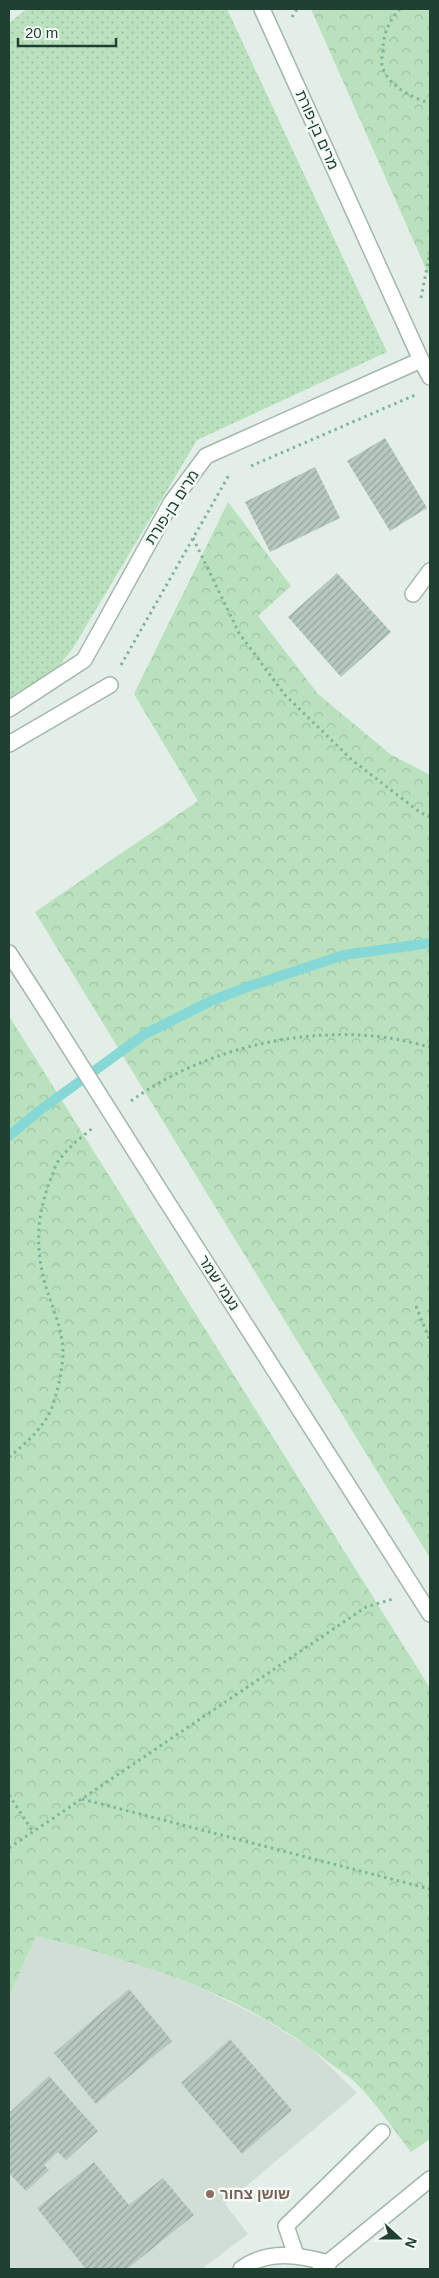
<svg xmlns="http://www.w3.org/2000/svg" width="439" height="2278" viewBox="0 0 439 2278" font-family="Arial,'Noto Sans Hebrew',sans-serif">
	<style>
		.built { fill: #d0ded5 }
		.grass { fill: url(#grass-dots) }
		.park { fill: url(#park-crowns) }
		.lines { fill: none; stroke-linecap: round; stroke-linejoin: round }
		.stream { stroke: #85d8d6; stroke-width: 10 }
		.building { fill: url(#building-hatch) }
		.minor-casing { stroke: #a4b7ad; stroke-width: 18 }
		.path { stroke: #80b59a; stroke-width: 3; stroke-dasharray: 2.5 4; stroke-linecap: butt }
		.minor { stroke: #fff; stroke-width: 15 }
		.minor-bridge-casing { stroke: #a4b7ad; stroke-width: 18; stroke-linecap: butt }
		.minor-bridge { stroke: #fff; stroke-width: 15 }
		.education-dot { fill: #8d6e63; stroke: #f4faf6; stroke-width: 2 }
		.labels { text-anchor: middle; stroke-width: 5; stroke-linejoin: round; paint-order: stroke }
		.street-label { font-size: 15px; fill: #204132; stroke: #f4faf6 }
		.education-label { font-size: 15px; font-weight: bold; fill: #785e54; stroke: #f4faf6; text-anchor: start }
	</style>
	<defs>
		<pattern id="grass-dots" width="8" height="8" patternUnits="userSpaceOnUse" patternTransform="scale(1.25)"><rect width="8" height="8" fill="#b9e1bd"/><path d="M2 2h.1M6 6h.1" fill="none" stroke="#9fc2a3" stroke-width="1.8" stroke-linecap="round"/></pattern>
		<pattern id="park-crowns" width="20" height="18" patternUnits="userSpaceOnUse" patternTransform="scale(1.25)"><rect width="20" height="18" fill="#b9e1bd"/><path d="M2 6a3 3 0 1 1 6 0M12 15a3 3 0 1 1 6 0" fill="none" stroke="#9fc2a3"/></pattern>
		<pattern id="building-hatch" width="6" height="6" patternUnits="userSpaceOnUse" patternTransform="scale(1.25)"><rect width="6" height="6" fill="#b7c9bf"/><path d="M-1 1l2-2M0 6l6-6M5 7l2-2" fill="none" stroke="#94a59c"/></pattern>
	</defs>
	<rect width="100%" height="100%" fill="#e2eee7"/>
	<!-- built -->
	<polygon class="built" points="36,1936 144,1965 203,1989 262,2018 312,2049 357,2093 225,2204 248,2234 202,2269 9,2269 9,1997"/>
	<!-- grass -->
	<polygon class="grass" points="27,9 227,9 387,352 197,440 73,648 56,670 9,702 9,23"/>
	<!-- park -->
	<g class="park">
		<polygon points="311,9 430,9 430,278"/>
		<polygon points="228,502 291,586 258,616 318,694 390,754 430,775 430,1558 35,912 198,801 134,694"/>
		<path d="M9 1016 430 1688V2139L411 2152C394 2130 378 2106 359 2086 350 2076 337 2069 326 2060 242 1993 139 1962 36 1936L9 1997Z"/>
	</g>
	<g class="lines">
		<!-- stream -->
		<polyline class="stream" points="9,1136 39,1111 145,1034 211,1001 247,987 344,955 430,943"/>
	</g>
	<!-- building -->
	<g class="building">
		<polygon points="385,438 427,508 390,531 347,461"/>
		<polygon points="315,467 340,518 270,552 245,502"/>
		<polygon points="337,573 391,632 341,677 288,617"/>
		<polygon points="129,1989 172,2041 96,2104 54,2053"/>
		<polygon points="230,2039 292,2110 242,2154 181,2083"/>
		<polygon points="49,2076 98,2131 66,2160 58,2152 44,2165 49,2170 26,2191 9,2173 9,2113"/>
		<polygon points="94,2162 129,2205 163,2178 194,2215 127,2269 86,2269 37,2208"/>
	</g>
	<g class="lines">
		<defs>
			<g id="minor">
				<polyline points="262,9 421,360 430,377"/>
				<polyline points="413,594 430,571"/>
				<polyline points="9,709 84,660 171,503 206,456 421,360"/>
				<polyline points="9,744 110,685"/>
				<polyline points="9,953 42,1004"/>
				<polyline points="164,1197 430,1614"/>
				<polyline points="296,2255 286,2226 382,2132"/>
				<path d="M241 2269C268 2249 299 2255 329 2263"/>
				<polyline points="320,2269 430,2179"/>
			</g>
		</defs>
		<!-- minor casing -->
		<use href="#minor" class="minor-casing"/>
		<!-- path -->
		<g class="path">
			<path d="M400 9C390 19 384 32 383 47 383 52 381 61 382 66 388 86 412 98 430 103"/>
			<polyline points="292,17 297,9"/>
			<polyline points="421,298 430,252"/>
			<polyline points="251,466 415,395"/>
			<polyline points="193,538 239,633 285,695 352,760 421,813 430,817"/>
			<polyline points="121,665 229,475"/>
			<path d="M131 1101C201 1050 303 1025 389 1038 403 1040 417 1044 430 1047"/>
			<polyline points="416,1306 430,1341"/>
			<path d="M9 1457C23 1446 36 1434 46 1419 55 1408 63 1368 63 1353 63 1326 49 1302 43 1276 35 1241 38 1209 52 1176 54 1170 56 1163 60 1159 69 1147 81 1137 93 1128"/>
			<polyline points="9,1795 33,1832"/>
			<polyline points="82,1799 430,1889"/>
			<polyline points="9,1848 366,1607 393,1599"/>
		</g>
		<!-- minor -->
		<use href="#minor" class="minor"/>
		<defs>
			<polyline id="minor-bridge" points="42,1004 164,1197"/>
		</defs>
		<!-- minor-bridge casing -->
		<use href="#minor-bridge" class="minor-bridge-casing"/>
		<!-- minor-bridge -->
		<use href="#minor-bridge" class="minor-bridge"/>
	</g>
	<!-- markers -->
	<circle class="education-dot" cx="210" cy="2194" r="5"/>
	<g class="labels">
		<!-- street labels -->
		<g class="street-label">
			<text transform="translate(317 130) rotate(66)" y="5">מרים בן-פורת</text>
			<text transform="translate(172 507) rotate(-57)" y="5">מרים בן-פורת</text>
			<text transform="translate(219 1283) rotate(57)" y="5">נעמי שמר</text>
		</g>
		<!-- education labels -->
		<g class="education-label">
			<text x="220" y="2199">שושן צחור</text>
		</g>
	</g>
	<!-- border -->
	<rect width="439" height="2278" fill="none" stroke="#204132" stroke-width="20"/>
	<!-- north arrow -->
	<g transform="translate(399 2238) rotate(111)" stroke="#f4faf6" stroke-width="4" paint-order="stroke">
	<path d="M0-4L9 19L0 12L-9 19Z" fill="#204132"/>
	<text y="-8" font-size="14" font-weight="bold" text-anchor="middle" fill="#204132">N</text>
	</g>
	<!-- scale -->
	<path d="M18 38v8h98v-8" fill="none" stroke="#204132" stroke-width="2.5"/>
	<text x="25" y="38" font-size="15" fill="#204132" stroke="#f4faf6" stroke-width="4" paint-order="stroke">20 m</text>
</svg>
